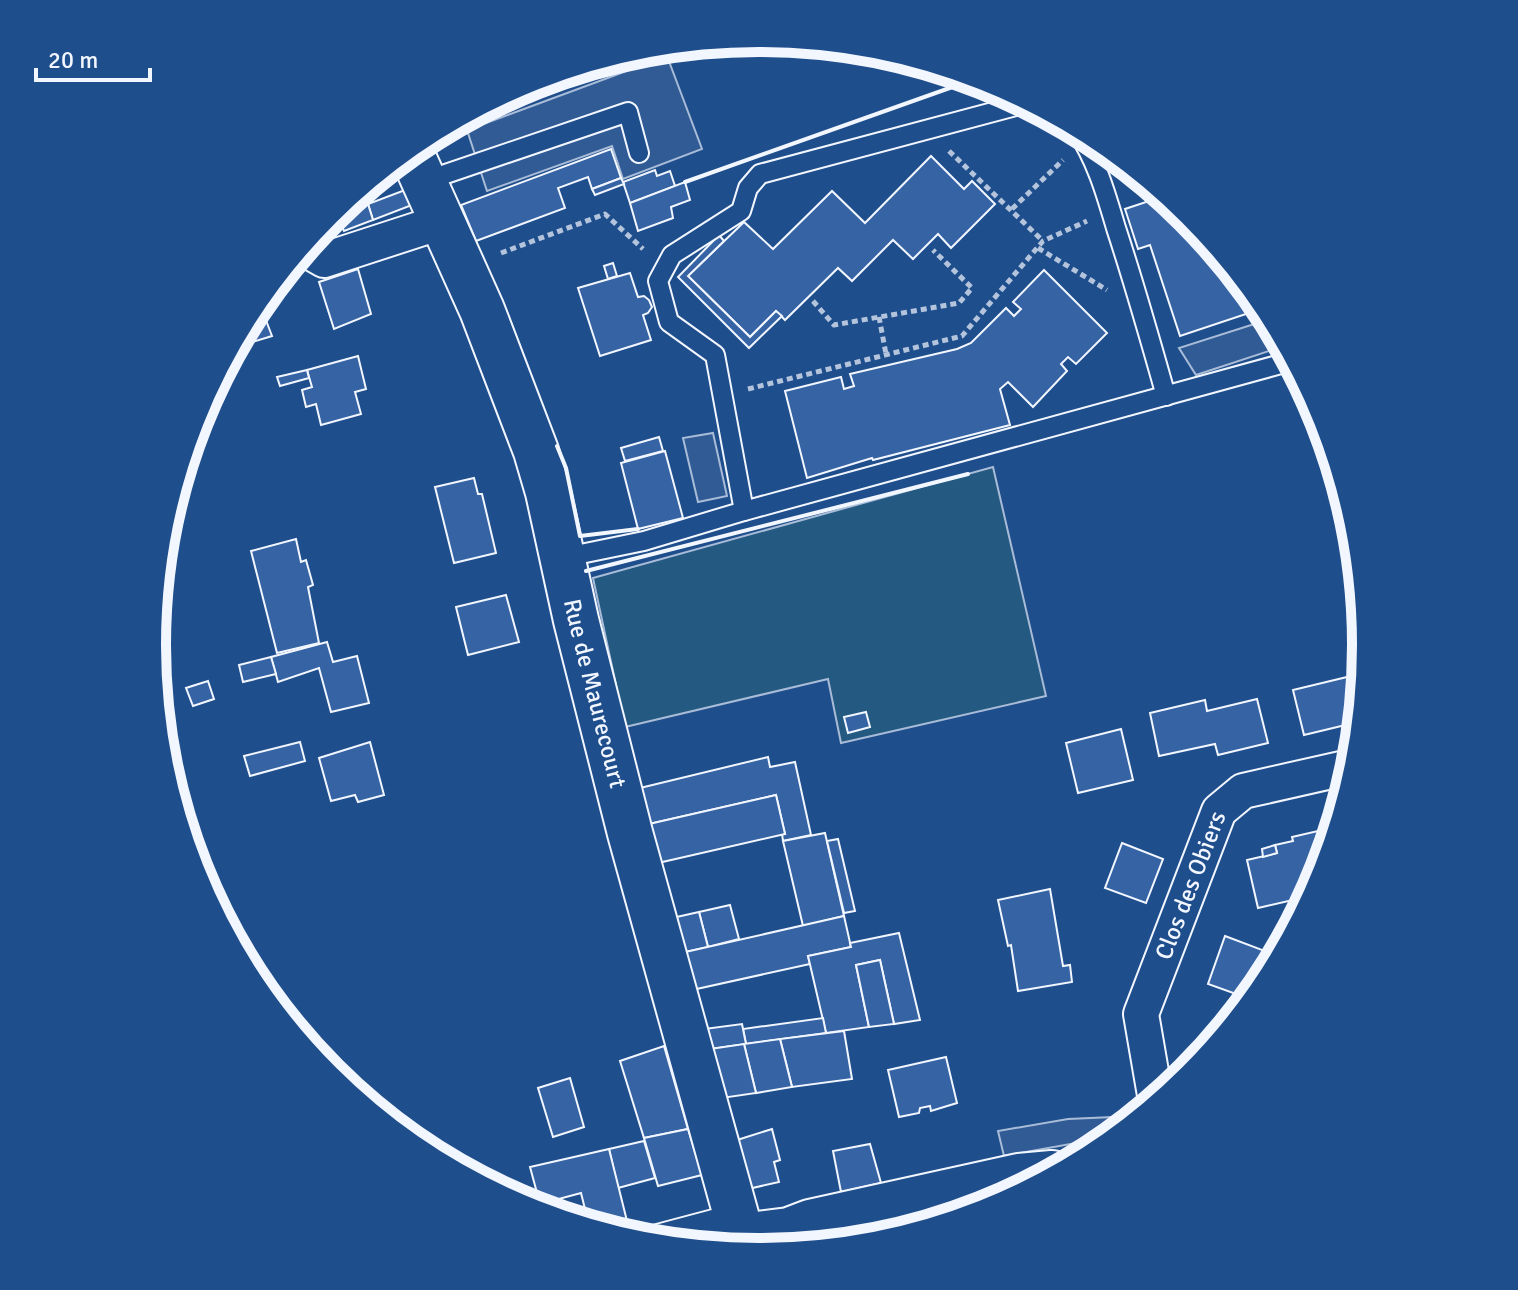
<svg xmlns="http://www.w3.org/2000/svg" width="1518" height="1290" viewBox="0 0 1518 1290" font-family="Signika,sans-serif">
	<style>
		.green { fill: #245a82; stroke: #a8bbd7; stroke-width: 2 }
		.parking { fill: #305b95; stroke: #a8bbd7; stroke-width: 2 }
		.building { fill: #3563a3; stroke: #f2f6ff; stroke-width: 2 }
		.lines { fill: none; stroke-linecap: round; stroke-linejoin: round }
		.lane-casing { stroke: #f2f6ff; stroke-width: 22 }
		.street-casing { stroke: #f2f6ff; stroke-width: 38 }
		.secondary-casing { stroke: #f2f6ff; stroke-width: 48 }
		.path { stroke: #b3c4dc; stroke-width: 5; stroke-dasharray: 6 4; stroke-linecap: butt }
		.lane { stroke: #1f4e8c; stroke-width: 18 }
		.street { stroke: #1f4e8c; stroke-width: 34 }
		.secondary { stroke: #1f4e8c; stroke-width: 44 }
		.wall { stroke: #f2f6ff; stroke-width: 4 }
		.labels { text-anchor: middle; stroke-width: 6; stroke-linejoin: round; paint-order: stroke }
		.street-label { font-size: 24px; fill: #f2f6ff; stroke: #1f4e8c }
		.rim { fill: none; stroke: #f2f6ff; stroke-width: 10 }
	</style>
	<rect width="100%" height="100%" fill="#1f4e8c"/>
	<!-- green -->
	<polygon class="green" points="993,467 1046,696 841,743 828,679 625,727 593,578"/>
	<!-- parking -->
	<g class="parking">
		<polygon points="667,56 702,149 623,179 612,146 487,191 467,130"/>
		<polygon points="1270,319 1284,346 1196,375 1179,348"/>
		<polygon points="713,433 727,496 698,502 683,438"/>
		<polygon points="1137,1116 1105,1142 1076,1143 1004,1156 998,1131 1068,1119"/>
	</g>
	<!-- building -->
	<g class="building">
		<polygon points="611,149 621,178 592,189 588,177 558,188 565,208 476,241 461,205"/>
		<polygon points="931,156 964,189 972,181 995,204 951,248 938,234 913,259 893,240 852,281 838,268 785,320 776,311 750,337 688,276 744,222 773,249 832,191 865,223"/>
		<polygon points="655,170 657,176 670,171 675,186 630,203 623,182"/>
		<polygon points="621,178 624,184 595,195 592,189"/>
		<polygon points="685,182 690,200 671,207 673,218 638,231 630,203"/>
		<polygon points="405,190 412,205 373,220 368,204"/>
		<polygon points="1164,196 1189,216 1264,308 1180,336 1150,245 1138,249 1125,209"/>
		<polygon points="368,204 373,220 344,231 339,218 347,214 348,211"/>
		<polygon points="719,235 724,241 688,276 750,337 776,311 782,316 749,348 678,277"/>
		<polygon points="613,263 617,276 608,279 604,266"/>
		<polygon points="358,269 371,314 334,329 319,282"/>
		<polygon points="1044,270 1107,333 1076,364 1068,357 1061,364 1067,371 1033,407 1008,382 1000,389 1010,425 873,460 872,458 807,478 785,391 841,377 844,389 854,386 850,374 957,349 971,343 1006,308 1014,316 1021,309 1013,302"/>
		<polygon points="630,273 638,297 644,296 649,300 652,307 648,313 643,315 651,340 600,356 578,288"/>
		<polygon points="259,302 272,336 233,348 255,307"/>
		<polygon points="358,356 366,389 355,392 361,414 321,425 316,404 306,407 302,390 312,387 307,370"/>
		<polygon points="307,370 309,378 280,386 277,377"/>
		<polygon points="659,437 663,451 625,461 621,448"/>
		<polygon points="665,451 683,518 638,529 621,463"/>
		<polygon points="474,478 478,494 482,494 496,553 454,563 435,487"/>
		<polygon points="296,539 301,562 306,560 313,585 308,587 319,643 277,653 251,551"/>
		<polygon points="506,595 519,642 468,655 456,607"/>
		<polygon points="327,642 333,662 357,656 369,703 331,712 319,668 278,682 271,657"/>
		<polygon points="271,657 276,674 243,682 239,665"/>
		<polygon points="1347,677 1358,722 1304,735 1293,690"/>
		<polygon points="208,681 214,699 193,706 186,688"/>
		<polygon points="1257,699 1268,743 1218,755 1215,744 1159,756 1150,713 1205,700 1207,711"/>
		<polygon points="866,712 870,727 848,733 844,717"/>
		<polygon points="1121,729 1133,780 1078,793 1066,743"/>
		<polygon points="300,742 305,761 250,776 244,756"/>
		<polygon points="370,742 384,795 358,802 355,795 331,801 319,758"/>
		<polygon points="768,757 770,767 795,762 811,835 783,841 782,834 785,834 776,795 649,824 640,788"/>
		<polygon points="776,795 785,834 658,863 649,824"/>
		<polygon points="1335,827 1319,879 1303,883 1306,897 1258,908 1247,860 1277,853 1275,845 1293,841 1292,837"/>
		<polygon points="825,833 844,916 803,926 783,841"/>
		<polygon points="838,839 855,911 844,913 827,841"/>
		<polygon points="1122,843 1163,859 1146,903 1105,888"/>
		<polygon points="1275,845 1277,853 1263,857 1262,849"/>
		<polygon points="1050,889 1063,966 1070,965 1072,982 1018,991 1011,945 1008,946 998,900"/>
		<polygon points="730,905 739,939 708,947 699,912"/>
		<polygon points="699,912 708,947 681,953 672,918"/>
		<polygon points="844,916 851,947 808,956 810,964 692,990 681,953"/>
		<polygon points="899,933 920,1020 894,1024 880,960 856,965 869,1027 826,1033 808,956 851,947 850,943"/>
		<polygon points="1225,936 1278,956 1264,982 1259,980 1250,999 1208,984"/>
		<polygon points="880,960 894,1024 869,1027 856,965"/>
		<polygon points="823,1018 826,1033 746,1044 743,1029"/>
		<polygon points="742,1024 746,1044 710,1049 704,1029"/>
		<polygon points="844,1031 852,1079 792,1087 780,1039"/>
		<polygon points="780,1039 792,1087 756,1093 744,1044"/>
		<polygon points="744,1044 756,1093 722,1098 710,1049"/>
		<polygon points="664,1046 688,1129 644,1138 620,1061"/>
		<polygon points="946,1057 957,1103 931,1111 930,1106 920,1108 919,1113 899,1117 888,1070"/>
		<polygon points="570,1078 584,1127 553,1137 538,1088"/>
		<polygon points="688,1129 702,1175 658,1186 644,1138"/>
		<polygon points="772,1129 780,1160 774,1162 779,1182 748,1189 734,1141"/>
		<polygon points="644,1141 655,1178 618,1188 609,1149"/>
		<polygon points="870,1144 881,1183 841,1192 833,1151"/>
		<polygon points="609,1149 630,1233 623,1235 601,1228 600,1225 589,1225 581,1193 540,1204 530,1167"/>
		<polygon points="930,1214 932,1224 890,1236 887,1227"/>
		<polygon points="887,1227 890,1236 860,1242 859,1237"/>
	</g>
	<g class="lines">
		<defs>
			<g id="lane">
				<path d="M1076 130C1096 159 1106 194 1116 228 1134 283 1150 339 1166 396"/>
				<polyline points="425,181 628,112 639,153"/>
				<polyline points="744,511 715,355 669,322 658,281 672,255 741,211 748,188 760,174 1027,103"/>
				<polyline points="561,558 644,541 744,511 1292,361"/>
			</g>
			<g id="street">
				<polyline points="303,248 324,260 444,221"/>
				<path id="s1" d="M1156 1101 1141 1014 1219 811 1243 791 1354 766"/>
				<polyline points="658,1242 737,1221"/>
			</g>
			<g id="secondary">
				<path id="s2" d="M410 150 482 310 536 451 548 492 576 620 630 833 746 1251"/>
				<polyline points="741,1236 789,1230 810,1222 1019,1176 1052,1173"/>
			</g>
		</defs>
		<!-- lane casing -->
		<use href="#lane" class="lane-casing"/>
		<!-- street casing -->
		<use href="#street" class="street-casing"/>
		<!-- secondary casing -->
		<use href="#secondary" class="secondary-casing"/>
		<!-- path -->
		<g class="path">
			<polyline points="949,151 1043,241"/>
			<polyline points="1012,209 1063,160"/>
			<polyline points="1038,248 1107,290"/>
			<polyline points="501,253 605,214 643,249"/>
			<polyline points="813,301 834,325 959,303 972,288 933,250"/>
			<polyline points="879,317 886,354"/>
			<polyline points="748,389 962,336 1043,241 1087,221"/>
		</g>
		<!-- lane -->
		<use href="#lane" class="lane"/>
		<!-- street -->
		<use href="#street" class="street"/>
		<!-- secondary -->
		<use href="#secondary" class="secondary"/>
		<!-- wall -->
		<g class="wall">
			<polyline points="685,182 975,79"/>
			<polyline points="557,446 566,468 580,536 638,529"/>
			<polyline points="586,571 968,474"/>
		</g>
	</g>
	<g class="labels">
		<!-- street labels -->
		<g class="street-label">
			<text dy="8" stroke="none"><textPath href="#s2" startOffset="576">Rue de Maurecourt</textPath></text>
			<text dy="8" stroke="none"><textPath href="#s1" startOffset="226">Clos des Obiers</textPath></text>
		</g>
	</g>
	<!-- crop -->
	<path d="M0 0H1518V1290H0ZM166 645a593 593 0 1 1 1186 0a593 593 0 1 1-1186 0Z" fill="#1f4e8c" fill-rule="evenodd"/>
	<path class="rim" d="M166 645a593 593 0 1 1 1186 0a593 593 0 1 1-1186 0Z"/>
	<!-- scale -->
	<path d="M36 68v12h114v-12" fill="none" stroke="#f2f6ff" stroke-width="4"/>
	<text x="48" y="68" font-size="24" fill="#f2f6ff" stroke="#1f4e8c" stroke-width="6" paint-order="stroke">20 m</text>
</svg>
